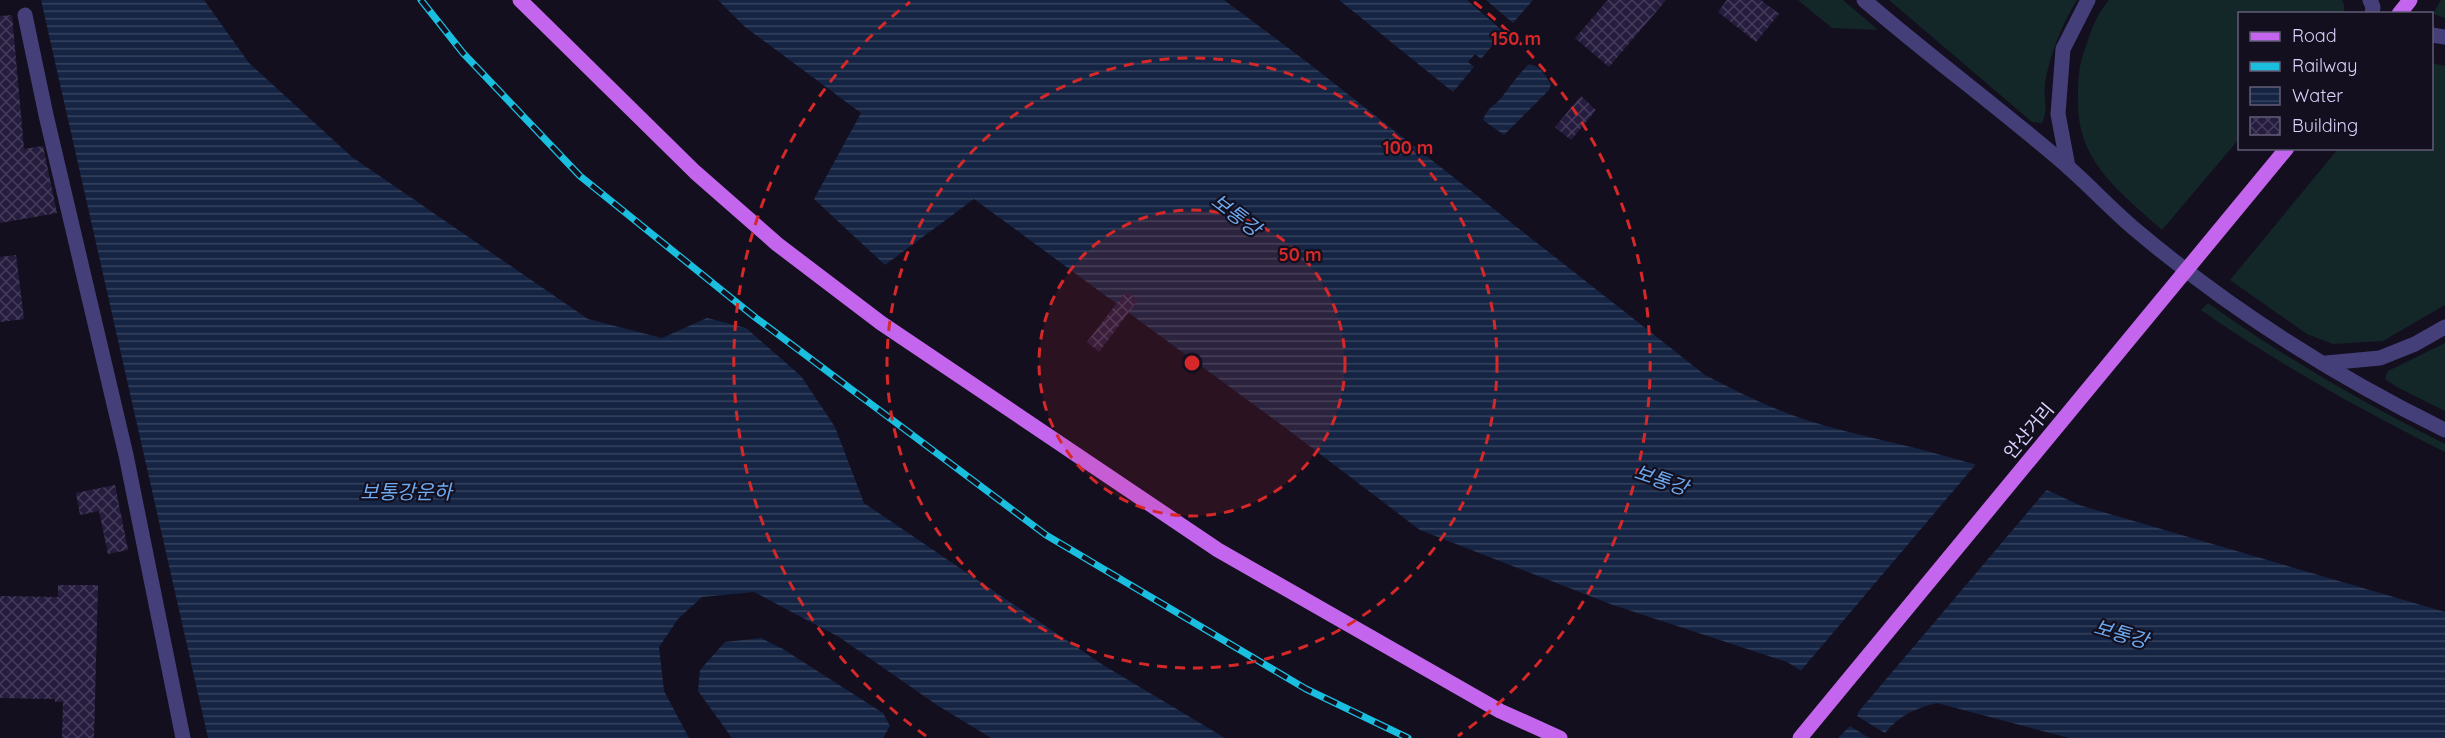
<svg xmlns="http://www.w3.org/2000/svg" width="2445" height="738" viewBox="0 0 2445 738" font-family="Quicksand,'Noto Sans KR',sans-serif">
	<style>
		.grass { fill: #132728 }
		.water { fill: url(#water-rules) }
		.pier { fill: #130f1f }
		.building { fill: url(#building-cross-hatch) }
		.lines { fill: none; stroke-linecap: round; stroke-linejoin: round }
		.minor { stroke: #453f79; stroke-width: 15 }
		.major { stroke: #c465ed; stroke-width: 15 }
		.rail-casing { stroke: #1abede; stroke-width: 7 }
		.rail { stroke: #130f1f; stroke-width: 4.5; stroke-dasharray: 14; stroke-linecap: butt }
		.major-bridge { stroke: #c465ed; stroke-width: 15 }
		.ring { fill: none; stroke: #d62828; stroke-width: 3; stroke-dasharray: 10 8 }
		.labels { text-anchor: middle; stroke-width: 4.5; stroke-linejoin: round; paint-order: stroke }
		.street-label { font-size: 18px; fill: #d9d2fa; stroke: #130f1f }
		.water-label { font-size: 20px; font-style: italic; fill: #6ca9ee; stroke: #130f1f }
		.centre { fill: #d62828; stroke: #130f1f; stroke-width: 3 }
		.ring-label { font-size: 18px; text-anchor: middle; font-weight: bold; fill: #d62828; stroke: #130f1f; stroke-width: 4.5; stroke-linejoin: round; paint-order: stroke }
	</style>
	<defs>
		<pattern id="water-rules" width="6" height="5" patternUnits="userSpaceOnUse" patternTransform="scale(1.5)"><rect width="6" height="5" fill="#152443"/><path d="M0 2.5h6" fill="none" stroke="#36435f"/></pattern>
		<pattern id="building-cross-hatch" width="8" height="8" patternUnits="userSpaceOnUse" patternTransform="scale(1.5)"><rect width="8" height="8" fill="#261d3e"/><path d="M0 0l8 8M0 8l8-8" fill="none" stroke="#453d5b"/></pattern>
	</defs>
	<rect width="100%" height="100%" fill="#130f1f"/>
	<!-- grass -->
	<g class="grass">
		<polygon points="1798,0 1843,0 1878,30 1832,28"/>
		<path d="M1889 0H2077C2063 22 2048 59 2045 85 2043 99 2049 109 2042 123L2032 122Z"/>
		<path d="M2109 0H2342L2344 5V13L2240 14 2239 139 2162 230C2117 189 2075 160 2078 95 2078 78 2079 65 2085 49 2091 31 2096 15 2109 0Z"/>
		<polygon points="2441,0 2445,0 2445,18 2434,14 2434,12"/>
		<polygon points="2432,63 2445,66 2445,305 2383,341 2333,344 2307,334 2230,280 2338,149 2432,148"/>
		<path d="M2208 303C2283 357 2362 402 2445 444V452C2360 410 2279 364 2201 310Z"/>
		<polygon points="2445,343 2445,411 2397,387 2385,379 2388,371"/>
	</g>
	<!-- water -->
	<g class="water">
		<polygon points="41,0 204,0 249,63 352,157 588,319 662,338 707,318 746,328 801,376 835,427 864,503 1103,665 1225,738 991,738 937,705 839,637 754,592 702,597 678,619 659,647 664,691 689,738 208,738"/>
		<path d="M718 0H1224L1307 62 1705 375C1734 390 1762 404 1792 415 1838 432 1887 440 1934 453 1983 466 2033 482 2079 505L2445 612V738H2069L1937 703C1915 708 1899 716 1885 733L1857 716 1860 707 1787 662 1613 605 1420 530 1291 432 974 199 885 265 814 199 861 113 745 27Z"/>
		<polygon points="1339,0 1467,0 1504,32 1481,59 1475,54 1468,62 1474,67 1453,92"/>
		<polygon points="1486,0 1533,0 1513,23"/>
		<path d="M1528 65C1539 63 1545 76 1551 84L1549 90 1504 135 1483 120C1487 107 1495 106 1502 97 1510 86 1518 75 1528 65Z"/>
		<polygon points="761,638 783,649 883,713 890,726 883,738 732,738 698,691 700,670 725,642"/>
		<polygon points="1850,726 1869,738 1838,738"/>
	</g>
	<!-- pier -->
	<polygon class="pier" points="1977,463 2049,487 1854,717 1857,709 1799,673"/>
	<!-- building -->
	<g class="building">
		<polygon points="1608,0 1666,0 1609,67 1575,38"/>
		<polygon points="1727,0 1761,0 1779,14 1756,42 1718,12"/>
		<polygon points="12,15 24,149 43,146 57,213 0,223 0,16"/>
		<polygon points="1581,96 1596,110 1571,140 1555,127"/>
		<polygon points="16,255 24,319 0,322 0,257"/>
		<polygon points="1126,291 1138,300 1099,352 1087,342"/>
		<polygon points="115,485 128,550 108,554 99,511 80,515 76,493"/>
		<polygon points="58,585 98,585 94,738 62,738 63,702 55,702 55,699 0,698 0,596 58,597"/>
	</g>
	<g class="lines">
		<!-- minor -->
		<g class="minor">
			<path d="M1864 0C1930 57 2001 109 2067 166 2091 187 2113 211 2137 231 2231 310 2335 376 2445 430"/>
			<polyline points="2370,0 2373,7 2372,14"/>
			<polyline points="25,15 46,115 126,455 183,738"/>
			<polyline points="2432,35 2445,37"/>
			<polyline points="2068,167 2058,114 2063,49 2088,0"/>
			<polyline points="2326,363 2380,358 2415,344 2445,327"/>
		</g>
		<!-- major -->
		<g class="major">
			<polyline points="520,0 695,172 777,244 881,323 1218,550 1500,711 1560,738"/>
			<polyline points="2399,14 2410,0"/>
		</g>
		<defs>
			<polyline id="rail" points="421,0 463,53 580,176 756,318 1046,535 1306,689 1408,738"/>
		</defs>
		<!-- rail casing -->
		<use href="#rail" class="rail-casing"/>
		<!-- rail -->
		<use href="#rail" class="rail"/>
		<!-- major-bridge -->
		<polyline class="major-bridge" points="1800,738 2287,148"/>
	</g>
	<!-- distance rings -->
	<circle cx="1192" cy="363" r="153" fill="#d62828" fill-opacity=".12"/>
	<g class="ring">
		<circle cx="1192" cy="363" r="153"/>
		<circle cx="1192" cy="363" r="305"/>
		<path d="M926 736A458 458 0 0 1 910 2M1474 2A458 458 0 0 1 1458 736"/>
	</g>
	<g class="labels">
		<!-- street labels -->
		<g class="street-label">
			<text transform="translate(2029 431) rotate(-50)" y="6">안산거리</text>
		</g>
		<!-- water labels -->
		<g class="water-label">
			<text transform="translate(1236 215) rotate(37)" y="7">보통강</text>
			<text transform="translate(1661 480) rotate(19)" y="7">보통강</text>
			<text x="406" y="499">보통강운하</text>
			<text transform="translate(2121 634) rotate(16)" y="7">보통강</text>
		</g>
	</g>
	<circle cx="1192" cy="363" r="9" class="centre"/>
	<g class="ring-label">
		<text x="1516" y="45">150 m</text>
		<text x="1408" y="154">100 m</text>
		<text x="1300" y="261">50 m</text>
	</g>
	<!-- legend -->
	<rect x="2238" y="12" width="195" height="138" fill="#130f1f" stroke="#625d77" stroke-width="1.5"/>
	<rect x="2250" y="32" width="30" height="9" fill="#c465ed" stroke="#625d77" stroke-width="1.5"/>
	<text x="2292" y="42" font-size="18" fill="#d9d2fa">Road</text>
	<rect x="2250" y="62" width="30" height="9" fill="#1abede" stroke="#625d77" stroke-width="1.5"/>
	<text x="2292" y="72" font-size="18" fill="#d9d2fa">Railway</text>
	<rect x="2250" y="87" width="30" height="18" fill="url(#water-rules)" stroke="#625d77" stroke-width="1.5"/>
	<text x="2292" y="102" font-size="18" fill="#d9d2fa">Water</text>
	<rect x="2250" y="117" width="30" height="18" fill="url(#building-cross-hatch)" stroke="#625d77" stroke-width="1.5"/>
	<text x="2292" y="132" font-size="18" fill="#d9d2fa">Building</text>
</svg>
